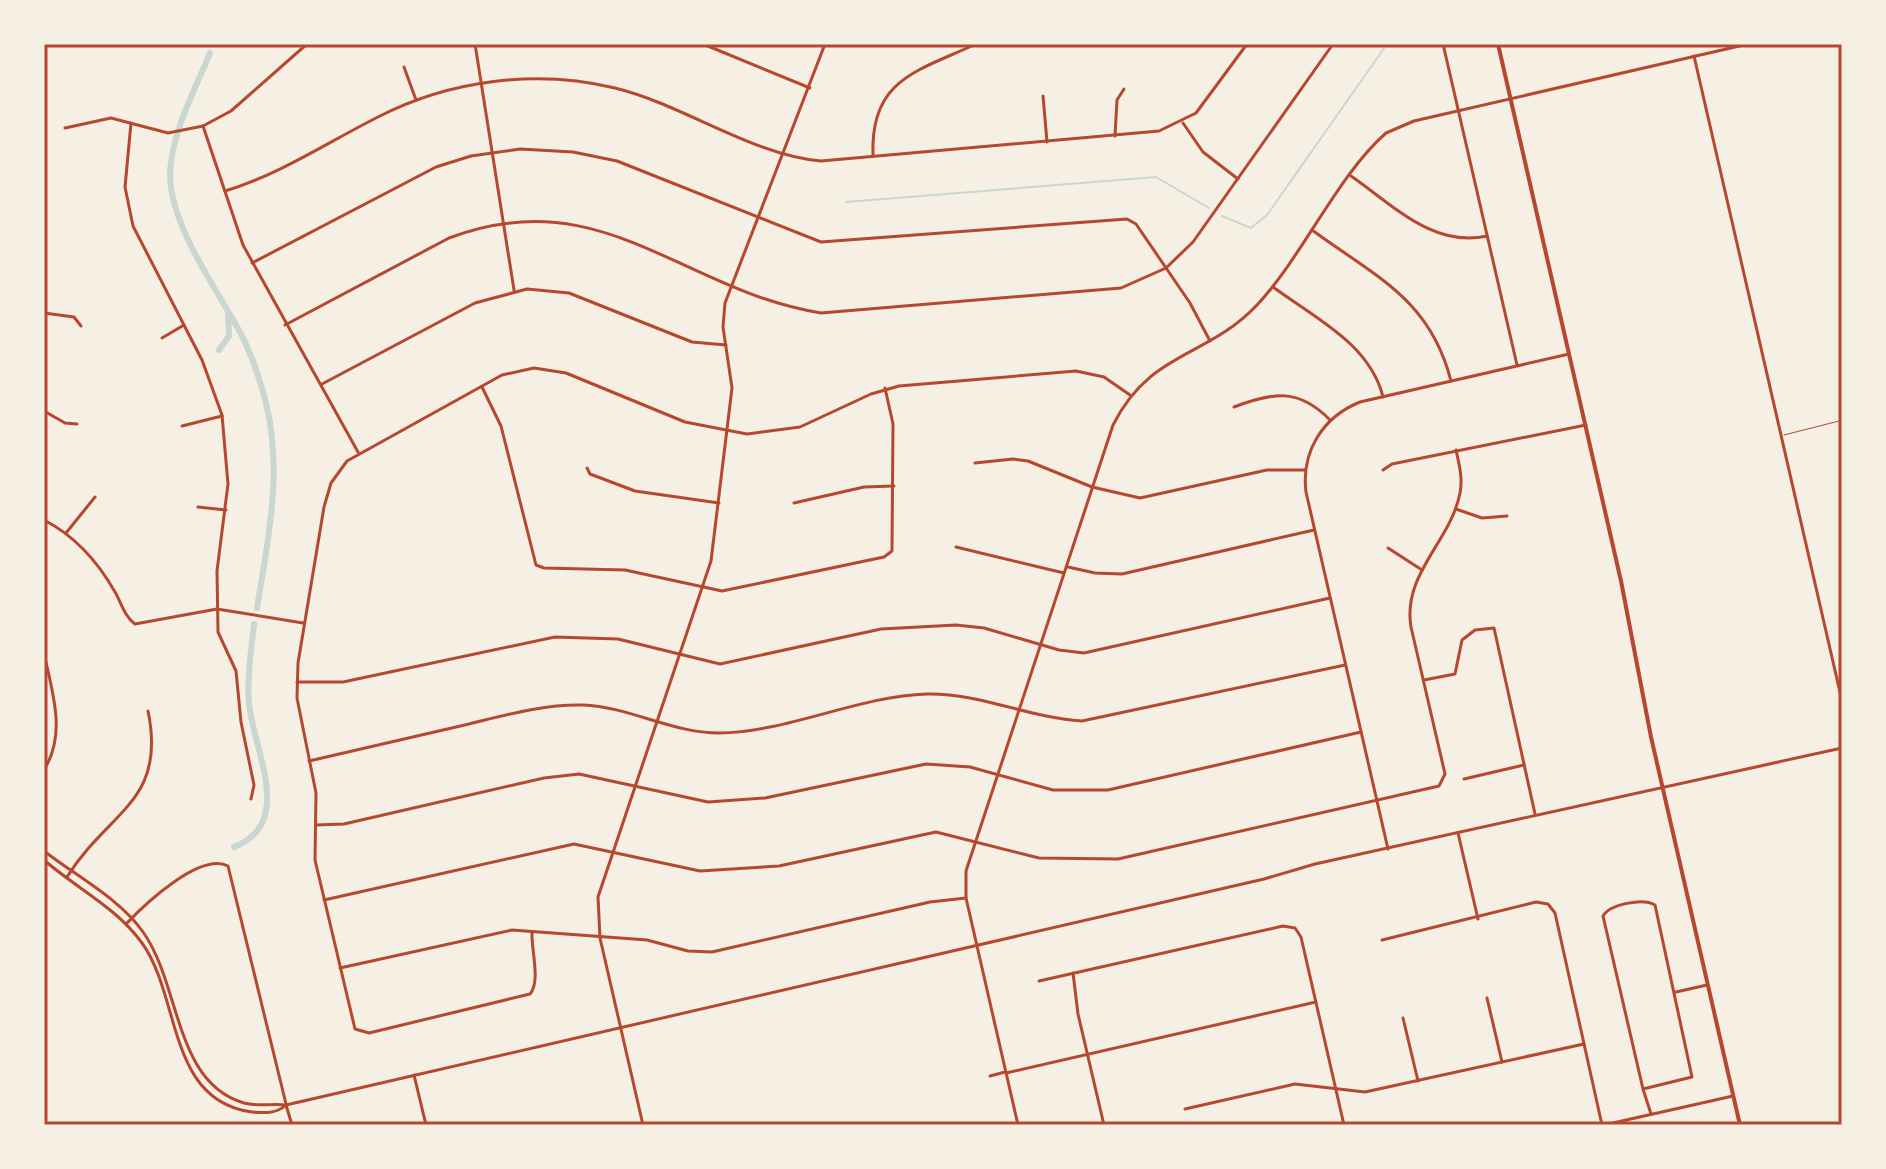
<svg xmlns="http://www.w3.org/2000/svg" width="1886" height="1169" viewBox="0 0 1886 1169" font-family="Georgia,serif">
	<style>
		.lines { fill: none; stroke-linecap: round; stroke-linejoin: round }
		.stream { stroke: #c9d6d2; stroke-width: 2 }
		.canal { stroke: #c9d6d2; stroke-width: 6 }
		.service { stroke: #b5482f; stroke-width: 1 }
		.minor { stroke: #b5482f; stroke-width: 3 }
		.tertiary { stroke: #b5482f; stroke-width: 3 }
		.secondary { stroke: #b5482f; stroke-width: 4 }
		.neatline { fill: none; stroke: #b5482f; stroke-width: 3 }
	</style>
	<rect width="100%" height="100%" fill="#f6efe4"/>
	<g class="lines">
		<!-- stream -->
		<g class="stream">
			<polyline points="846,202 1156,177 1209,208"/>
			<polyline points="1222,216 1251,228 1267,215 1387,44"/>
		</g>
		<!-- canal -->
		<g class="canal">
			<path d="M210 53C195 90 171 134 170 174 170 226 217 289 241 334 252 355 260 380 266 403 283 472 268 539 257 608"/>
			<polyline points="219,350 229,336 228,313"/>
			<path d="M234 847C295 824 254 751 249 704 247 678 251 651 254 624"/>
		</g>
		<!-- service -->
		<g class="service">
			<polyline points="1784,435 1839,421"/>
			<polyline points="1840,1073 1842,1073"/>
		</g>
		<!-- minor -->
		<g class="minor">
			<polyline points="475,44 514,290"/>
			<polyline points="703,44 810,88"/>
			<polyline points="1443,44 1517,365"/>
			<polyline points="1694,56 1842,701"/>
			<polyline points="404,67 416,100"/>
			<polyline points="1043,96 1047,142"/>
			<polyline points="131,123 125,187 133,226 202,360 222,415 228,484 217,571 218,632 236,671 241,722 254,785 251,799"/>
			<polyline points="1183,123 1203,152 1238,179"/>
			<polyline points="203,126 243,245 358,452"/>
			<polyline points="65,128 111,118 168,133 203,126 231,111 307,44"/>
			<polyline points="1115,136 1117,100 1124,89"/>
			<path d="M873 155C870 79 918 71 976 44"/>
			<path d="M1351 176C1393 205 1433 248 1487 236"/>
			<path d="M225 191C279 175 328 142 378 117 450 80 536 69 615 88 684 105 752 155 821 161L1159 131 1196 113 1247 44"/>
			<path d="M1312 230C1376 277 1430 299 1451 381"/>
			<polyline points="252,263 436,167 471,156 520,149 573,152 617,161 821,242 1127,219 1136,224 1190,303 1210,341"/>
			<path d="M1273 287C1315 318 1370 344 1383 397"/>
			<polyline points="44,313 74,317 81,326"/>
			<path d="M285 325 449 238C602 180 682 291 821 313L1121 288 1166 268 1193 242 1333 44"/>
			<polyline points="162,338 184,325"/>
			<polyline points="322,384 475,303 527,289 569,293 692,342 726,345"/>
			<polyline points="482,387 501,426 536,565 544,568 625,570 722,591 884,557 892,551 893,424 885,388"/>
			<path d="M1234 407C1273 392 1299 388 1330 420"/>
			<polyline points="44,411 65,423 77,424"/>
			<polyline points="182,426 222,416"/>
			<polyline points="975,463 1013,459 1028,461 1092,487 1140,498 1267,470 1305,470"/>
			<polyline points="587,468 590,474 635,491 719,503"/>
			<polyline points="1383,470 1392,464 1586,425"/>
			<polyline points="794,503 864,487 894,486"/>
			<polyline points="198,507 226,510"/>
			<polyline points="1456,509 1482,518 1507,516"/>
			<path d="M44 520C75 536 98 562 115 592 121 602 124 616 135 624L217 609 303 623"/>
			<polyline points="66,533 95,497"/>
			<polyline points="956,547 1064,573"/>
			<polyline points="1388,548 1422,570"/>
			<polyline points="1068,567 1095,573 1122,574 1314,530"/>
			<path d="M44 653C52 692 67 733 44 770"/>
			<polyline points="1424,680 1455,674 1462,640 1475,630 1494,628 1535,814"/>
			<polyline points="297,682 343,682 555,637 618,639 720,664 881,629 956,625 984,628 1059,650 1084,653 1330,598"/>
			<path d="M309 761C363 748 416 736 469 724 506 715 544 704 583 705 630 707 672 733 719 733 790 732 857 696 927 694 981 693 1029 718 1082 721L1345 665"/>
			<polyline points="1464,779 1524,765"/>
			<polyline points="316,825 344,824 544,778 579,774 708,802 765,798 926,764 970,767 1053,790 1108,790 1361,732"/>
			<polyline points="1458,833 1478,919"/>
			<path d="M1388 849 1306 492C1301 451 1323 417 1360 402L1569 354"/>
			<path d="M67 877C108 811 167 802 148 711"/>
			<path d="M324 900 574 844 700 871 779 866 936 832 1039 858 1118 859 1439 786 1445 774 1411 627C1402 574 1451 541 1460 493 1463 478 1459 464 1456 450"/>
			<path d="M126 924C145 904 200 852 228 866L286 1104"/>
			<path d="M532 932C531 950 541 981 530 994L369 1033 355 1029 315 860 316 793 297 698 298 663 324 507 331 483 347 461 502 375 534 368 566 373 685 422 747 434 800 427 871 394 899 386 1076 371 1104 377 1130 395"/>
			<polyline points="1382,940 1536,902 1548,904 1555,913 1602,1125"/>
			<polyline points="340,968 512,930 647,940 688,951 712,952 930,902 966,898"/>
			<polyline points="1073,973 1078,1014 1104,1125"/>
			<polyline points="1039,981 1283,926 1295,928 1301,937 1344,1125"/>
			<polyline points="1676,992 1707,985"/>
			<polyline points="1487,998 1502,1062"/>
			<polyline points="1403,1018 1418,1081"/>
			<polyline points="1006,1073 1316,1002"/>
			<polyline points="414,1075 426,1125"/>
			<polyline points="990,1076 1005,1072"/>
			<path d="M1643 1089 1692 1077 1655 905C1643 898 1610 904 1603 916L1643 1089 1651 1114"/>
			<polyline points="1185,1109 1295,1084 1365,1092 1584,1044"/>
			<path d="M1018 1125 966 898V871L1113 425C1151 350 1206 359 1257 305 1303 256 1337 176 1386 133L1414 121 1748 44"/>
			<polyline points="1604,1125 1733,1096"/>
		</g>
		<!-- tertiary -->
		<g class="tertiary">
			<path d="M44 851C76 876 119 898 143 932 181 985 174 1083 244 1103 258 1107 272 1103 286 1105L1264 879 1315 864 1842 748"/>
			<path d="M44 860C76 888 116 907 142 943 181 997 167 1101 252 1112 265 1113 276 1114 286 1105"/>
			<polyline points="286,1105 292,1125"/>
			<polyline points="643,1125 600,938 598,897 711,561 732,388 723,327 725,303 825,44"/>
		</g>
		<!-- secondary -->
		<polyline class="secondary" points="1498,44 1621,581 1651,737 1740,1125"/>
	</g>
	<!-- border -->
	<rect width="1886" height="1169" fill="none" stroke="#f6efe4" stroke-width="92"/>
	<rect x="46" y="46" width="1794" height="1077" class="neatline"/>
</svg>
